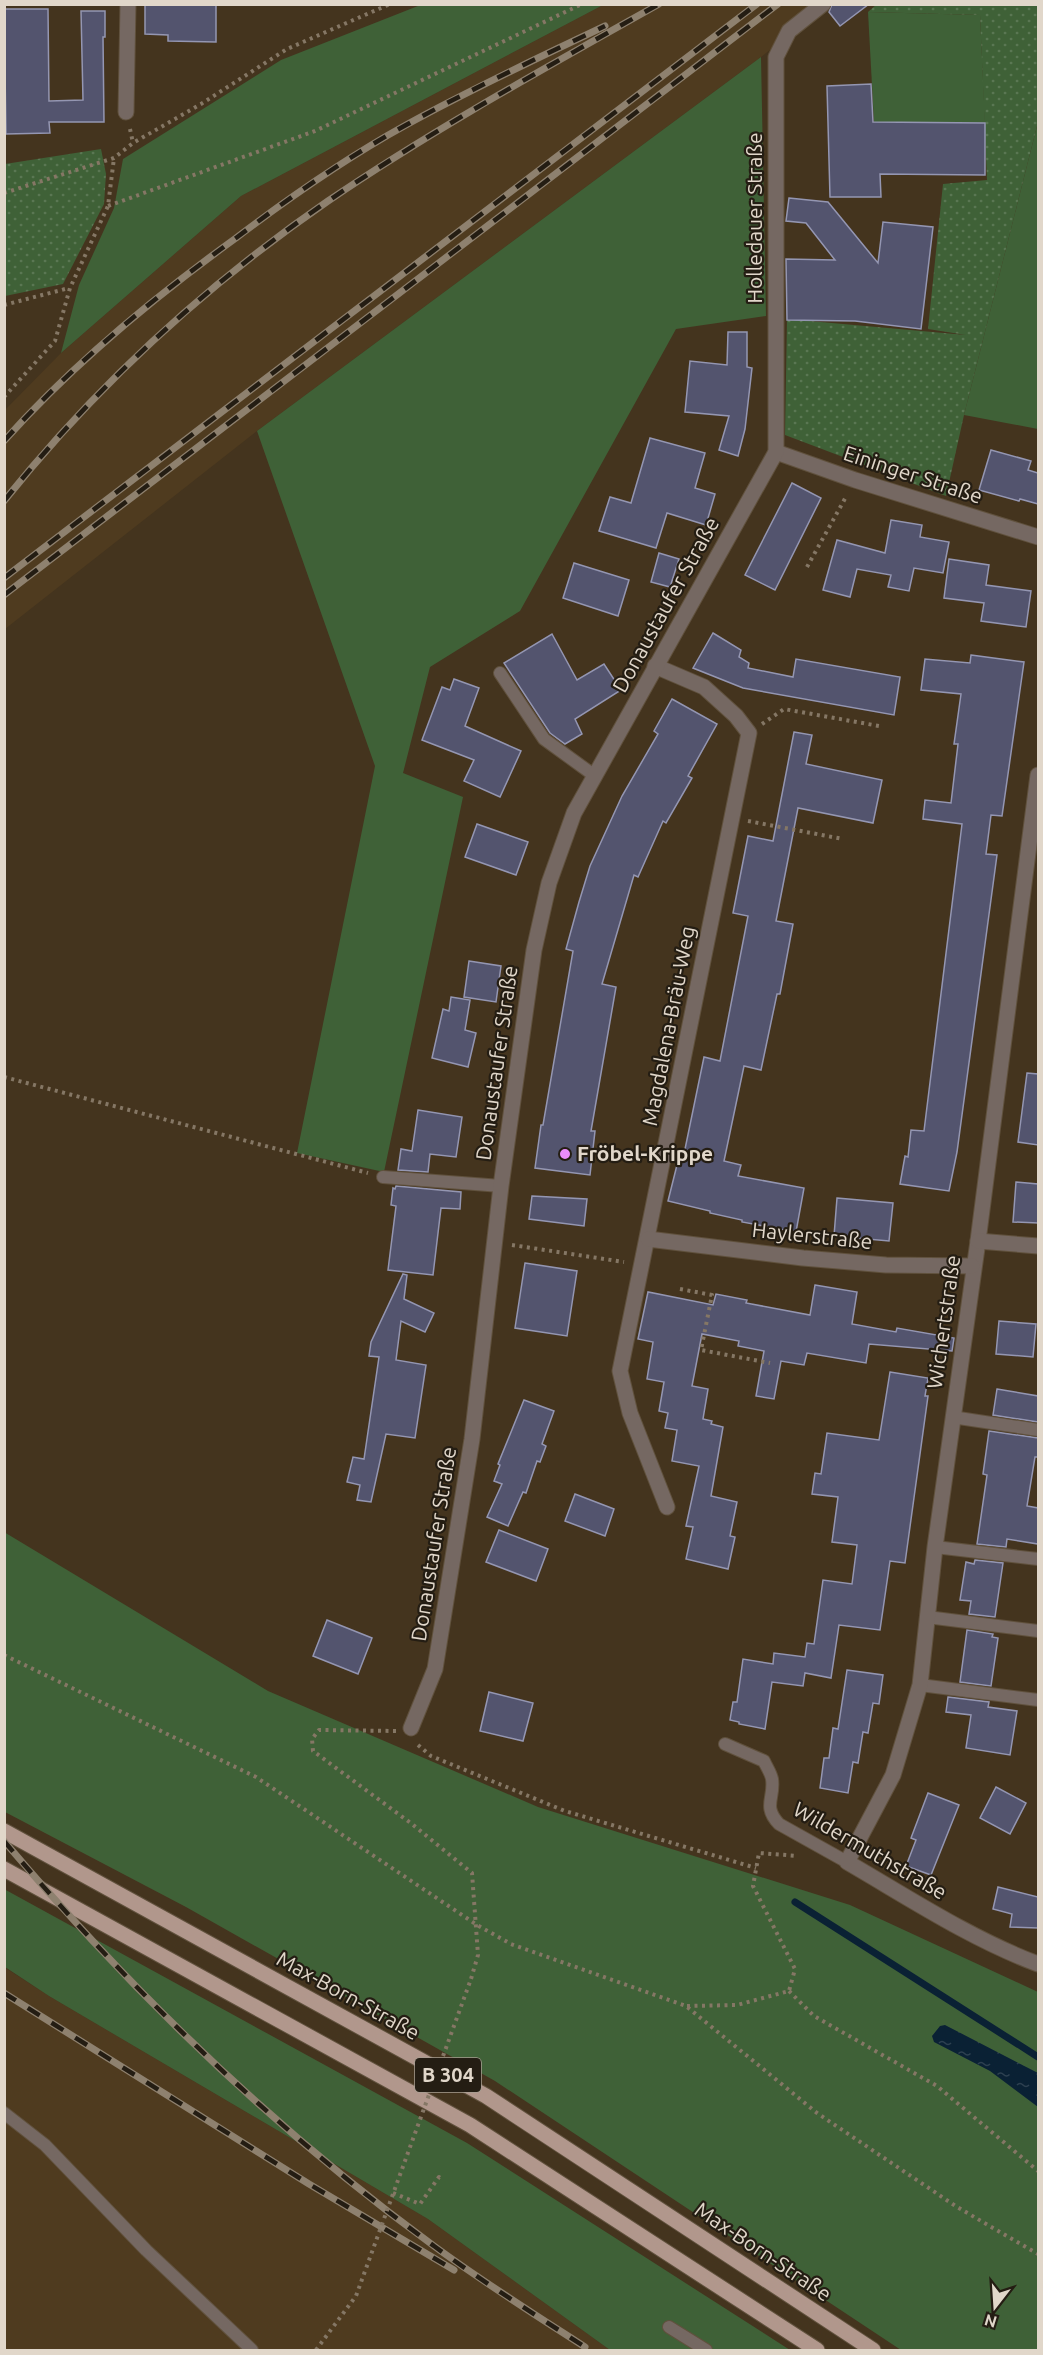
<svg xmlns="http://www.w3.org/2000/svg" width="1043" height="2355" viewBox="0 0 1043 2355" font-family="Ubuntu,sans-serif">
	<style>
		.built { fill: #4f3b1f }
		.grass { fill: #3f6137 }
		.park { fill: url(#park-dots) }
		.water { fill: url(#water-ripples) }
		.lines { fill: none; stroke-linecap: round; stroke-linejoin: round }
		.stream { stroke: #0a2134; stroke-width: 7 }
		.building { fill: #53546e; stroke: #9496b2; stroke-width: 1.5 }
		.lane-casing { stroke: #60513d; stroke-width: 14 }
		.street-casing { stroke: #60513d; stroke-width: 17 }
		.primary-casing { stroke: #60513d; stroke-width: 17 }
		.path { stroke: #857765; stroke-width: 4; stroke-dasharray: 3 4.5; stroke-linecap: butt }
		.lane { stroke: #756862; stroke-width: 12 }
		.street { stroke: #756862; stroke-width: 15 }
		.primary { stroke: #b1978c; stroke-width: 15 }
		.rail-casing { stroke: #8e816f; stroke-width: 7 }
		.rail { stroke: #241d13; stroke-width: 4.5; stroke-dasharray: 14; stroke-linecap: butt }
		.path-bridge { stroke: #857765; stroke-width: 4; stroke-dasharray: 3 4.5; stroke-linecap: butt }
		.poi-dot { fill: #eb8dfc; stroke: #241d13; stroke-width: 2 }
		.labels { text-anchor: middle; stroke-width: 4.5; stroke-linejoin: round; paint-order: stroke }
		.shield { fill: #241d13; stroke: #a89f93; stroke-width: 1.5 }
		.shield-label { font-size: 20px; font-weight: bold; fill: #e1d7ca }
		.street-label { font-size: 21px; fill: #e1d7ca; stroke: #241d13 }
		.poi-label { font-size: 21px; font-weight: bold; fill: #e1d7ca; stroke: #241d13; text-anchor: start }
	</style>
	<defs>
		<pattern id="park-dots" width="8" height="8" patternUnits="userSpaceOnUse" patternTransform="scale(1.5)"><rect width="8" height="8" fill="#3f6137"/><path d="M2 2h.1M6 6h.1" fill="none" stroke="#5a7753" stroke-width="1.8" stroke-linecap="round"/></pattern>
		<pattern id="water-ripples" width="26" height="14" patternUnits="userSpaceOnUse" patternTransform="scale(1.5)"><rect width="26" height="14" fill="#0a2134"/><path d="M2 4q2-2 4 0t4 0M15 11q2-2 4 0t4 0" fill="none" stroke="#2d4050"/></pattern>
	</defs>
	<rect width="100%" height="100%" fill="#44341e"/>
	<!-- built -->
	<g class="built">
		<polygon points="603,5 826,5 761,57 257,431 5,629 5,410 61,353 241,196"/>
		<polygon points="4,1967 49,1996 428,2219 610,2350 5,2350"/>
	</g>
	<!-- grass -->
	<g class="grass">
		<polygon points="423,4 603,5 241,196 61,353 79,285 114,208 123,159 281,60"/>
		<polygon points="868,12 980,15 985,123 874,122"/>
		<polygon points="761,57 766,316 676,329 520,611 430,667 403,773 463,797 384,1172 297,1153 375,766 257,431"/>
		<polygon points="1038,122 1038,429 964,415"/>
		<polygon points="4,1532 268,1691 538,1807 850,1905 1038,1992 1038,2350 901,2350 495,2081 186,1907 5,1812"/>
		<polygon points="4,1889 467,2143 790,2350 610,2350 428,2219 49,1996 5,1967"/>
	</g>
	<!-- park -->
	<g class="park">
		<polygon points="877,4 1038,5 1038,122 964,415 946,496 785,435 787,319 966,335 928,329 943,184 987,180 980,15 868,12"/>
		<polygon points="101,149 106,174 104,204 63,284 5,296 5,164"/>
	</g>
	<!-- water -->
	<polygon class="water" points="945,2025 1038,2073 1038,2107 990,2071 934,2042 932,2036 940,2026"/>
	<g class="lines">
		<!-- stream -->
		<polyline class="stream" points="795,1902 1038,2057"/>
	</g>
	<!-- building -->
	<g class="building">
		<polygon points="145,4 216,4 216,42 168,41 168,35 145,34"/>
		<polygon points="832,4 869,4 840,26 829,12"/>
		<polygon points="4,9 48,9 49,101 83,100 81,11 105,11 105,37 103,37 104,122 49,122 50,133 6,134"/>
		<polygon points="871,84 873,122 985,123 985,175 880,174 881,197 830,197 827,86"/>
		<polygon points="789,198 828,202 878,263 883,222 933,227 921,329 855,321 787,320 786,259 835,260 806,223 786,221"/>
		<polygon points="728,332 747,332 747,367 752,368 745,429 738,456 719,450 729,416 685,412 690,361 727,365"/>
		<polygon points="650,438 705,453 695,488 715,494 706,525 667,513 656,548 599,531 610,497 631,503"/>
		<polygon points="991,450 1031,461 1028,470 1038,473 1038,504 1020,499 1019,501 979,490"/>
		<polygon points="792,483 821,498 775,590 745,575"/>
		<polygon points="891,520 922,525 920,537 949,542 943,573 914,568 909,591 888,587 891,575 857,569 850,597 823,590 837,540 885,553"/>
		<polygon points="659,553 679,559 670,587 651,582"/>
		<polygon points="949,559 989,565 986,585 1031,591 1026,627 981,621 984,603 944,598"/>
		<polygon points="574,563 629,580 618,616 563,598"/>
		<polygon points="713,633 741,650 739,657 749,663 748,668 793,677 796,659 900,677 894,715 743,688 693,668"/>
		<polygon points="552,634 577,680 604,664 621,690 575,719 582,734 565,744 550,733 504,663"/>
		<polygon points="971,655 1024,662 1002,816 991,815 986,854 997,855 957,1152 949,1191 900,1184 905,1156 908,1157 911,1130 924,1131 962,824 923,819 925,800 951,803 958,744 954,744 961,694 921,690 925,659 970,663"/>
		<polygon points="454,679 479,688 465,726 521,751 500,797 464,781 474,760 422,740 442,687 450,690"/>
		<polygon points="672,699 717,724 688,776 692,778 666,823 663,821 638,877 634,875 602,984 616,987 591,1131 595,1131 590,1175 535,1168 541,1125 543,1125 573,951 566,949 579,902 590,866 622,796 658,734 654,731"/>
		<polygon points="794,732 812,735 806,764 882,780 873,823 798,808 776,921 793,924 780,994 777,994 761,1070 744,1066 724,1161 741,1165 738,1176 804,1188 796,1232 742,1222 742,1220 710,1213 710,1211 668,1201 680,1153 684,1154 704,1057 720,1061 748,916 733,913 748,836 773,841"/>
		<polygon points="477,824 528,842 516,875 465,857"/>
		<polygon points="469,961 501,966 496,1002 464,997"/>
		<polygon points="451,997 470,1000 465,1030 476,1033 468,1067 432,1058 443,1009 449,1011"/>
		<polygon points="1027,1073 1038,1074 1038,1145 1018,1142"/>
		<polygon points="418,1110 462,1117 456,1157 430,1154 428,1172 398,1170 401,1149 412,1151"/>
		<polygon points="1016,1182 1038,1184 1038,1223 1013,1222"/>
		<polygon points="396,1186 461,1192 460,1209 441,1208 433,1275 388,1270 396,1206 391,1205 393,1188 395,1189"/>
		<polygon points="532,1196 587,1199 584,1226 529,1219"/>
		<polygon points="837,1198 893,1203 889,1241 834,1236"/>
		<polygon points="525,1263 577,1271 567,1336 515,1328"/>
		<polygon points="403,1274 407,1275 404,1299 434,1313 425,1332 401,1321 396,1360 426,1365 415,1438 386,1434 371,1502 357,1500 360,1485 347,1482 353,1457 364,1459 379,1357 369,1356 371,1342"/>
		<polygon points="815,1285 857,1292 852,1324 896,1332 897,1328 954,1338 952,1351 869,1344 866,1363 807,1353 804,1365 781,1361 774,1399 756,1396 764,1351 738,1346 739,1341 702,1334 692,1386 708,1389 703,1419 712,1421 711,1424 723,1427 711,1496 737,1502 730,1536 735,1537 728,1569 686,1559 693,1527 686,1526 699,1466 672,1461 677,1430 665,1428 668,1413 659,1411 664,1382 647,1379 653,1342 638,1339 648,1292 713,1305 716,1294 747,1300 746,1303 810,1315"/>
		<polygon points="999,1321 1036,1324 1033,1357 996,1354"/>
		<polygon points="890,1372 928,1378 925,1396 928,1396 905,1563 890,1561 880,1630 839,1625 831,1678 805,1673 803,1686 772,1682 765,1729 739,1724 739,1722 730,1720 733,1702 737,1702 743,1659 773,1664 774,1653 805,1657 807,1643 814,1644 823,1580 852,1584 857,1545 832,1542 838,1497 812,1494 815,1473 821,1474 827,1433 879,1440"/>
		<polygon points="997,1389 1038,1396 1038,1422 993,1415"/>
		<polygon points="524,1400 554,1411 542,1444 546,1446 540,1462 537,1461 526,1493 523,1492 508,1526 487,1517 502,1484 494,1481 500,1465 498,1464"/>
		<polygon points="989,1431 1038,1438 1038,1457 1035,1457 1027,1506 1038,1508 1038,1544 1007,1539 1006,1547 977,1544 987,1475 983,1474"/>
		<polygon points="575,1494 614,1509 605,1536 565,1521"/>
		<polygon points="499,1530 548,1549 536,1581 486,1562"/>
		<polygon points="975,1560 1003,1563 995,1617 969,1614 971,1601 960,1600 966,1562 974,1564"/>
		<polygon points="327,1620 372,1638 358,1674 313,1656"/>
		<polygon points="967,1630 993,1634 992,1637 998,1638 991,1686 960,1682"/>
		<polygon points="847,1670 883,1675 879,1704 873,1703 868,1733 863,1732 858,1763 853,1762 848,1793 820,1788 824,1758 829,1758 833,1728 838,1729"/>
		<polygon points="489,1692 533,1703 523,1741 480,1731"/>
		<polygon points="948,1697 989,1702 988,1707 1017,1711 1010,1755 966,1748 971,1715 946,1712"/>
		<polygon points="996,1787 1026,1803 1010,1834 980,1818"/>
		<polygon points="928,1793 959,1805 931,1875 906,1866 916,1840 911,1838"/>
		<polygon points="998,1887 1038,1897 1038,1928 1010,1927 1012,1914 993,1909"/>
	</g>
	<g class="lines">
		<defs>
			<g id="lane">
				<polyline points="500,673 544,739 595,776"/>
				<polyline points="383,1177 501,1186"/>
				<polyline points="952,1417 1038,1430"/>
				<polyline points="935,1547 1038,1559"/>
				<polyline points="927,1617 1038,1631"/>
				<polyline points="920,1685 1038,1700"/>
				<path d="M725 1744 764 1761C766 1766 771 1773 772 1779 775 1798 762 1806 779 1824L847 1862"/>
				<polyline points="4,2113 45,2145 146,2250 252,2350"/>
				<polyline points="669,2327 706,2350"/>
			</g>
			<g id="street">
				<polyline points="126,112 128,4"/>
				<polyline points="776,452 855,480 1038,537"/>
				<polyline points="655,666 704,687 736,716 749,733 620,1371 630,1413 667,1507"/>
				<path d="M1038 775 978 1241 935 1547 920 1685 893 1775 847 1862C909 1898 971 1939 1038 1964"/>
				<polyline points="648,1239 803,1258 886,1265 972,1266"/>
				<polyline points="978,1241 1038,1246"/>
				<polyline points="411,1728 435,1669 472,1439 501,1186 534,950 549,883 574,813 776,452 776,57 789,31 823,4"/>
			</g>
			<g id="primary">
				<polyline points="4,1831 486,2096 873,2350"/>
				<polyline points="4,1869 470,2125 817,2350"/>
			</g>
		</defs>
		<!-- lane casing -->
		<use href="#lane" class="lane-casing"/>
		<!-- street casing -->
		<use href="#street" class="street-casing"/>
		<!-- primary casing -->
		<use href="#primary" class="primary-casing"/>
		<!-- path -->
		<g class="path">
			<polyline points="130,129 133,143"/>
			<polyline points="4,193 114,158 133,143 201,104 287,49 390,4"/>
			<polyline points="108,206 315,131 582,4"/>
			<polyline points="4,305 69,288"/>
			<polyline points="4,397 55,341 70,288 108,206 114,158"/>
			<polyline points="807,567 847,495"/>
			<polyline points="762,724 784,709 879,726"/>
			<polyline points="748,821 843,839"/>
			<polyline points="4,1077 368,1173"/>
			<polyline points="512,1245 624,1262"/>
			<polyline points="680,1289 712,1295 701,1350 770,1363"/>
			<polyline points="4,1655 256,1777 477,1925 511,1944 686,2006 817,2113 957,2207 1038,2254"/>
			<polyline points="396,1731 319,1730 312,1739 313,1751 412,1824 472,1873 478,1955 471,1979"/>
			<polyline points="418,1745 431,1756 565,1811 756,1868"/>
			<polyline points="789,1991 814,2016 937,2086 1038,2171"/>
			<polyline points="687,2006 737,2005 789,1991 795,1969 753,1886 759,1853 798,1856"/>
			<polyline points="393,2193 420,2204 439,2177 441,2179"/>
		</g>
		<!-- lane -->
		<use href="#lane" class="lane"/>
		<!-- street -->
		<use href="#street" class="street"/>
		<!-- primary -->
		<use href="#primary" class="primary"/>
		<defs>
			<g id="rail">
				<path d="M4 441C73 364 153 298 236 238 290 197 346 158 406 125 471 89 538 58 605 26"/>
				<path d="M4 501C97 385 206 285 328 201 434 129 547 67 659 4"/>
				<polyline points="4,578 757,4"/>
				<polyline points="4,595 778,4"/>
				<path d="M4 1841C131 1991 275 2130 434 2246 483 2282 534 2314 585 2347"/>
				<polyline points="4,1993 309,2184 454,2270"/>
			</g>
		</defs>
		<!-- rail casing -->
		<use href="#rail" class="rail-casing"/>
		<!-- rail -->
		<use href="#rail" class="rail"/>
		<!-- path-bridge -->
		<polyline class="path-bridge" points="316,2350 356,2296 471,1979"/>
	</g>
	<!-- markers -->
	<circle class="poi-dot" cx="565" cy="1154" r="6"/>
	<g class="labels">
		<!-- shield labels -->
		<rect class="shield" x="415" y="2058" width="66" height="34" rx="4.5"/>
		<g class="shield-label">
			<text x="448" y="2082">B 304</text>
		</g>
		<!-- street labels -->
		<g class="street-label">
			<text transform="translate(755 218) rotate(-90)" y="7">Holledauer Straße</text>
			<text transform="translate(913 475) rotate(18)" y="7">Eininger Straße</text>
			<text transform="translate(666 605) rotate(-61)" y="7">Donaustaufer Straße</text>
			<text transform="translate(669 1026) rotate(-79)" y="7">Magdalena-Bräu-Weg</text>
			<text transform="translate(497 1063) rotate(-82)" y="7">Donaustaufer Straße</text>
			<text transform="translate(812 1236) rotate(6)" y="7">Haylerstraße</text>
			<text transform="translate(944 1322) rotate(-82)" y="7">Wichertstraße</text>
			<text transform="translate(434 1544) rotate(-81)" y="7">Donaustaufer Straße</text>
			<text transform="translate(870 1851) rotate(30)" y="7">Wildermuthstraße</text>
			<text transform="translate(348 1996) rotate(29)" y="7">Max-Born-Straße</text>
			<text transform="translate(763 2252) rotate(34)" y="7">Max-Born-Straße</text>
		</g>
		<!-- poi labels -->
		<g class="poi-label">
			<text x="577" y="1161">Fröbel-Krippe</text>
		</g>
	</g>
	<!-- border -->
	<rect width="1043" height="2355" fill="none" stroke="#e1d7ca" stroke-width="12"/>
	<!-- north arrow -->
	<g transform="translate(995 2307) rotate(197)" stroke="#241d13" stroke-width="4.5" paint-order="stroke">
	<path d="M0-4.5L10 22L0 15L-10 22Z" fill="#e1d7ca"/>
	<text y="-9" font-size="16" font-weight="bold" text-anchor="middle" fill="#e1d7ca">N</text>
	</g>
</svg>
